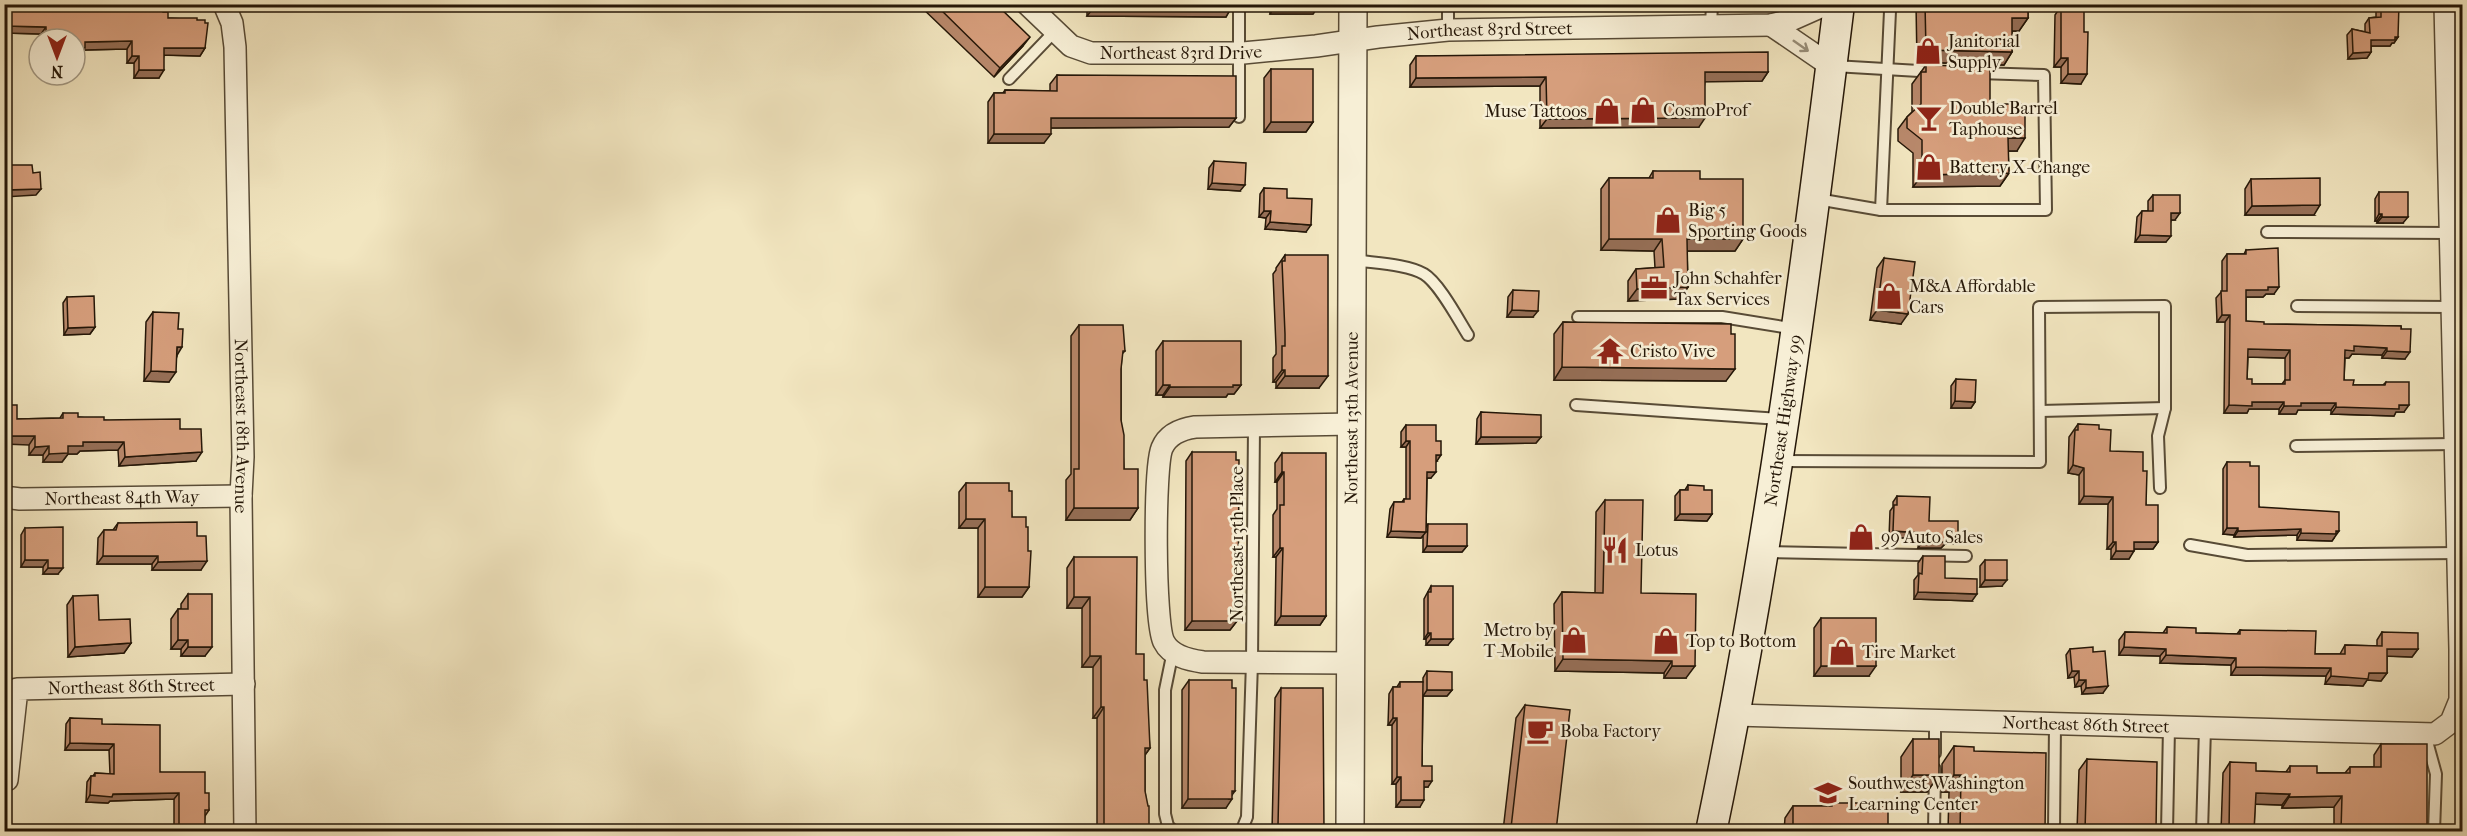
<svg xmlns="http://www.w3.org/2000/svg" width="2467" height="836" viewBox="0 0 2467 836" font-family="'IM FELL French Canon',serif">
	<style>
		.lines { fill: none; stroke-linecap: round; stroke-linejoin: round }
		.service-casing { stroke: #584b36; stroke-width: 14 }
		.minor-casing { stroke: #584b36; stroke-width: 24 }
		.tertiary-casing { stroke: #584b36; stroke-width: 30 }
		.secondary-casing { stroke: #251708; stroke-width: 33 }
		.service { stroke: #f7efd6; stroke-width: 10 }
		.minor { stroke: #f7efd6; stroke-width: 21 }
		.tertiary { stroke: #f7efd6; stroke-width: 27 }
		.secondary { stroke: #f7efd6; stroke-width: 30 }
		.wall { fill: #b8886b; stroke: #251708; stroke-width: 1.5; fill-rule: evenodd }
		.shaded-wall { fill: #966f57; stroke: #251708; stroke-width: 1.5 }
		.building { fill: #d69e7c; stroke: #251708; stroke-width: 1.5; fill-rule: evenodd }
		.oneway { stroke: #988e79 }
		.labels { text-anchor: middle; stroke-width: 5; stroke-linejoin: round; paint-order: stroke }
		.street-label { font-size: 18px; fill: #251708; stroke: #f7efd6 }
		.poi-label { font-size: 18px; fill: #251708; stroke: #f7efd6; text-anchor: start }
	</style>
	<rect width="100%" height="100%" fill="#f2e6c0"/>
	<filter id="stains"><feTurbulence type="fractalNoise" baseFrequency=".00333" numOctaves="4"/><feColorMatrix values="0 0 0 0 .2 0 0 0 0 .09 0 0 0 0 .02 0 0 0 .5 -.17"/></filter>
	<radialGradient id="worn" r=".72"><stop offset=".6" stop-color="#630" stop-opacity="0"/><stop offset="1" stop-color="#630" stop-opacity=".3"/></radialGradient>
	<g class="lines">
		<defs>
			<g id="service">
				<polyline points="1239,4 1239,117"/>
				<polyline points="1711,26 1712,4"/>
				<polyline points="1448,30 1448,4"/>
				<polyline points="1834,66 1936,72"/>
				<polyline points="1009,79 1055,31"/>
				<polyline points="1817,199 1881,210 2046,210 2044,75 1978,73"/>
				<polyline points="1881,210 1890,11"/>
				<polyline points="2267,232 2450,233"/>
				<path d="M1354 260C1372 263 1408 264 1424 274 1439 283 1458 319 1468 335"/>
				<polyline points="2297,306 2452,307"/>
				<polyline points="1578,317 1722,317 1796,329"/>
				<polyline points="1576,405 1780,419"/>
				<polyline points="2040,411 2165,408"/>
				<polyline points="2296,446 2455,444"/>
				<polyline points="1778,461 2040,462 2039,307 2165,306 2165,408 2158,436 2160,488"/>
				<polyline points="2190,545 2247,555 2458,553"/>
				<polyline points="1763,552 1966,556"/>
				<polyline points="1173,651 1165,690 1165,814 1168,826 1175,832"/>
				<polyline points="2425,734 2436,774 2434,832"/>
				<polyline points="1935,753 1935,721"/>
				<polyline points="1241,832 1247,817 1252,662 1254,426"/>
				<polyline points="1934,832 1935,769"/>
				<polyline points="2054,832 2055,724"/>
				<polyline points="2167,832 2169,727"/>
				<polyline points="2202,832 2205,728"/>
			</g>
			<g id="minor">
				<path id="s1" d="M224 4 232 23 235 47 243 457 241 496 245 832"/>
				<path id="s2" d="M1027 4 1071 46 1091 53H1243L1316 46 1378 37 1448 30 1771 25 1791 20 1827 4"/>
				<polyline points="1771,25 1831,66"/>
				<path id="s3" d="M4 497 20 499 241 496"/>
				<path d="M1351 663 1203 662C1189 660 1171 656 1164 642 1154 624 1154 467 1162 448 1168 434 1181 429 1195 427L1353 424"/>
				<path id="s4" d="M1735 715 2435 734 2451 722 2460 700V649L2445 4"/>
				<path id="s5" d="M7 780 17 689 244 684"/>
			</g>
			<g id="tertiary">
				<path id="s6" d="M1350 832 1353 4"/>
			</g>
			<g id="secondary">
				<path id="s7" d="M1711 832C1768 558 1805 281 1839 4"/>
			</g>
		</defs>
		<!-- service casing -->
		<use href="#service" class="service-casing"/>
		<!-- minor casing -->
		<use href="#minor" class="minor-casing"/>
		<!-- tertiary casing -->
		<use href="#tertiary" class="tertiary-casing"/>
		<!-- secondary casing -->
		<use href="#secondary" class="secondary-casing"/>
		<!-- service -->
		<use href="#service" class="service"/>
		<!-- minor -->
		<use href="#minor" class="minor"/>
		<!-- tertiary -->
		<use href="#tertiary" class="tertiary"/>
		<!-- secondary -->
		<use href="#secondary" class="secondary"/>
	</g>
	<!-- wall -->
	<g class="wall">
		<polygon points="918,4 996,4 1023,46 994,77"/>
		<polygon points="1087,4 1232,4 1226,17 1087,16"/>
		<polygon points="1270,4 1320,4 1313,14 1270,14"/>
		<polygon points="1916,4 2028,4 2028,18 2019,31 2012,31 2012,52 2004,65 1917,62"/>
		<polygon points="2381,5 2398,37 2394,43 2392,43 2390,46 2371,46 2371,52 2367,58 2348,59 2347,35 2352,29 2365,32 2365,24 2369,18 2376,17 2376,11"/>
		<polygon points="2061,6 2084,32 2081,84 2061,83 2061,67 2054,67 2055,15"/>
		<polygon points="84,8 163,12 168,18 197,20 205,48 200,56 164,55 159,78 134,78 134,63 127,63 127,49 84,50 80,55 75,39 41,39 41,34 4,33"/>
		<polygon points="1416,56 1768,72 1762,81 1705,81 1699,127 1540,128 1540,86 1410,87 1410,65"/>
		<polygon points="1926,65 1990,104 2017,151 2008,151 2009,173 2000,186 1913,187 1913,153 1898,141 1898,129 1907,117 1912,112 1912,84"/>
		<polygon points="1271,69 1313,122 1306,132 1264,132 1264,78"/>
		<polygon points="1057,75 1236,118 1229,127 1051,128 1044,143 988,143 988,102 994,93 1003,93 1005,90 1050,91 1050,84"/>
		<polygon points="1214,161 1240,191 1208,189 1209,168"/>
		<polygon points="1653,171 1700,179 1743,239 1735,251 1687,251 1688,287 1680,299 1628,301 1628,281 1636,269 1655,268 1654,251 1601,250 1601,189 1609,178 1649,178"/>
		<polygon points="2251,179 2314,215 2245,215 2245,189"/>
		<polygon points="1264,188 1287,198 1306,232 1265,229 1266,218 1259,217 1260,194"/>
		<polygon points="2379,192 2403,223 2377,223 2377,221 2375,221 2375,199"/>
		<polygon points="2153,195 2175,220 2171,220 2166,242 2135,242 2137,217 2142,211 2148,211 2148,201"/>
		<path d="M2246 250 2274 294H2266L2263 297H2246V321L2264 324 2401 326 2405 359 2382 358V355L2352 354 2349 358H2345L2344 380 2353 385H2383L2386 382 2404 412H2396L2394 416 2331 414V410H2298L2296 414H2279V409H2249L2247 413H2224L2225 322H2217L2216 298 2222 291V261L2227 254H2244ZM2248 357 2285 358V380L2282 384H2252L2247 379Z"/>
		<polygon points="1285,255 1319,388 1276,388 1276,382 1273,382 1273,358 1276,354 1276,347 1273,274 1276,270 1276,268"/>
		<polygon points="1884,258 1901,324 1870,320 1877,268"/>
		<polygon points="1513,290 1533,317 1507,317 1508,297"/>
		<polygon points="67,297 95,327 90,334 64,335 63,303"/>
		<polygon points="153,312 177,356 169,382 144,381 146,322"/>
		<polygon points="1563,322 1731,334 1726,381 1554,380 1554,334"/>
		<polygon points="1079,325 1125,351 1122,354 1121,369 1121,420 1124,469 1138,508 1130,520 1066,520 1066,480 1071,474 1071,336"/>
		<polygon points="1163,341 1241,385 1234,394 1228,394 1226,397 1163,397 1163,395 1156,395 1156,351"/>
		<polygon points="1956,379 1975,402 1971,408 1951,408 1951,386"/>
		<polygon points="5,405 17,419 60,418 63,413 78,417 180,429 196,461 119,466 118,450 80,451 77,454 68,454 62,462 43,462 43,455 29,455 29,445"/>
		<polygon points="1481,412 1541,437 1536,443 1476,444 1477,419"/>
		<polygon points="2078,424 2099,429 2110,451 2143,471 2146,505 2158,542 2153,549 2134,549 2129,559 2111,559 2111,549 2107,549 2108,504 2079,504 2079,475 2068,473 2069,437"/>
		<polygon points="1406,425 1437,461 1436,461 1431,478 1427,478 1426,527 1428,524 1467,546 1462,552 1423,552 1423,535 1421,538 1387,537 1390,509 1394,502 1402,502 1404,499 1406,499 1406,447 1401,447 1401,432"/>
		<polygon points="1192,452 1237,616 1237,621 1230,630 1185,630 1186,461"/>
		<polygon points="1282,453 1326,616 1320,625 1275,625 1276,557 1273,557 1273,515 1277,509 1277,482 1275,482 1275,463"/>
		<polygon points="2227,462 2250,466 2259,507 2334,538 2332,541 2297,540 2297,535 2234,537 2234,535 2223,534 2223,469"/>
		<polygon points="966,483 1009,491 1012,517 1029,587 1022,597 978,597 978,528 959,528 959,492"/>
		<polygon points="1688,485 1712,514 1707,521 1675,520 1675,496 1680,490 1685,490"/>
		<polygon points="1897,496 1929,521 1954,544 1945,544 1941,548 1918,548 1919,539 1889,537 1890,511 1893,507 1893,502"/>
		<polygon points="1605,500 1641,593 1686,678 1664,678 1664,673 1555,671 1554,604 1562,592 1595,593 1596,512"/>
		<polygon points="118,523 197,536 201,570 152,570 152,564 97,564 98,538 104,530 113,530"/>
		<polygon points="25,528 58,574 43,574 43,567 21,567 21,535"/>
		<polygon points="1923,556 1945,578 1972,601 1914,599 1914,580 1918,575 1918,563"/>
		<polygon points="1074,557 1136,654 1144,680 1150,748 1145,755 1145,791 1149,831 1097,831 1097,718 1093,718 1093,667 1082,667 1082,608 1067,608 1067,568"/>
		<polygon points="1985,560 2002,586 1980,587 1980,566"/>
		<polygon points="1431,586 1448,645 1426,645 1426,639 1424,639 1424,599"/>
		<polygon points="188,594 205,656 181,656 181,649 171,649 171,619 178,609 181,609 181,604"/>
		<polygon points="73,596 99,620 131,643 124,653 68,657 67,605"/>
		<polygon points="1821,618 1869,676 1814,676 1814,628"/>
		<polygon points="2167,627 2196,633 2237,634 2240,630 2315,654 2340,654 2345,645 2377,646 2377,640 2382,632 2418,649 2412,657 2387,656 2387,673 2381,681 2367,680 2363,686 2325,684 2326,676 2231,675 2231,665 2160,663 2160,656 2119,655 2119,640 2125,632 2163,633"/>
		<polygon points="2070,649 2093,652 2103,693 2082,694 2081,686 2075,687 2074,677 2068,678 2066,655"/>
		<polygon points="1427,671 1452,690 1447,696 1423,696 1422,766 1428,787 1424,787 1420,807 1396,807 1396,784 1392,784 1392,725 1388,725 1389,694 1393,687 1397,687 1400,682 1423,682 1423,678"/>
		<polygon points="1189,680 1232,794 1226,808 1182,808 1182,690"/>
		<polygon points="1281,688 1324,831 1272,831 1275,698"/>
		<polygon points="1525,705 1556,831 1503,831 1516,718"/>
		<polygon points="70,718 102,724 160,772 205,793 209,810 205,816 203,831 174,831 174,799 110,801 108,803 86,802 87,782 91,776 93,776 95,773 110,774 109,750 65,750 66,724"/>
		<polygon points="1913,739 1939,775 1927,792 1901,792 1901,757"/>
		<polygon points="2381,744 2427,831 2334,831 2334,807 2282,808 2282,805 2255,804 2254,831 2221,831 2223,773 2230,762 2256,771 2286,772 2290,766 2317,773 2345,773 2350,767 2374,767 2374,755"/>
		<polygon points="1954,746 1974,751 2045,831 1948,831 1949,792 1942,792 1942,764"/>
		<polygon points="2087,759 2156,831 2077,831 2079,770"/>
		<polygon points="1832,803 1859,806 1888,831 1784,831 1785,818 1793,806 1830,806"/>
	</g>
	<!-- shaded-wall -->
	<g class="shaded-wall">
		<polygon points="1276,4 1320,4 1313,14 1270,14"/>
		<polygon points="1397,4 1426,4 1396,6"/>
		<polygon points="1094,7 1232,7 1226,17 1087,16"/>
		<polygon points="2012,18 2028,18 2019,31 2003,31"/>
		<polygon points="4,26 46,27 41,34 4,33"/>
		<polygon points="1030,37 1023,46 994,77 1000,68"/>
		<polygon points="2398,37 2394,43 2392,43 2390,46 2366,46 2371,40"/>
		<polygon points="132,41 127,49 84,50 80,55 75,55 75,48 85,42"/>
		<polygon points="164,48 205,48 200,56 159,55"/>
		<polygon points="1926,50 2012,52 2004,65 1917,62"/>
		<polygon points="2371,52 2367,58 2348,59 2353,53"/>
		<polygon points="132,56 139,56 134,63 127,63"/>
		<polygon points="2061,58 2068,58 2061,67 2054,67"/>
		<polygon points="139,70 164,70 159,78 134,78"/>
		<polygon points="1705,72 1768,72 1762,81 1698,82"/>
		<polygon points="2068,74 2087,74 2081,84 2061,83"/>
		<polygon points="1546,77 1540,86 1410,87 1416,78"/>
		<polygon points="1051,118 1236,118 1229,127 1044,128"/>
		<polygon points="1705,118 1699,127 1540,128 1547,119"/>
		<polygon points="1271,122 1313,122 1306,132 1264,132"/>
		<polygon points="994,134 1051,134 1044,143 988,143"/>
		<polygon points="2008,138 2025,138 2017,151 2000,151"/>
		<polygon points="2009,173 2000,186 1913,187 1922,175"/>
		<polygon points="1212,183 1245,185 1240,191 1208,189"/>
		<polygon points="41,189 36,195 4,197 4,190"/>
		<polygon points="2320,205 2314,215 2245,215 2252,206"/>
		<polygon points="1264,211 1271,211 1266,218 1259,217"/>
		<polygon points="2171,213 2180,213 2175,220 2166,220"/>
		<polygon points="2379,214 2382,214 2377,221 2375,221"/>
		<polygon points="2382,217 2408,217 2403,223 2377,223"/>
		<polygon points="1270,222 1311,225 1306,232 1265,229"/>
		<polygon points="2140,235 2171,236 2166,242 2135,242"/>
		<polygon points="1609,239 1662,239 1654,251 1601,250"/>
		<polygon points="1687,239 1743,239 1735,251 1679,251"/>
		<polygon points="1688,287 1680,299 1628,301 1637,289"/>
		<polygon points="2268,287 2279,287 2274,294 2266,294 2263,297 2241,297 2246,290"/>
		<polygon points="1512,310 1538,311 1533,317 1507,317"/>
		<polygon points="1877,310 1908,314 1901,324 1870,320"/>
		<polygon points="2222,315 2230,315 2225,322 2217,322"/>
		<polygon points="95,327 90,334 64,335 68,328"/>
		<polygon points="2354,346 2387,348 2382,355 2352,354 2349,358 2340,358 2345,350"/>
		<polygon points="177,347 182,347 176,357"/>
		<polygon points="2248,349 2290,350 2285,358 2243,357"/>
		<polygon points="2387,351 2410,352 2405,359 2382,358"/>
		<polygon points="1562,367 1735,369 1726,381 1554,380"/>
		<polygon points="1282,370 1285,370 1276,382 1273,382"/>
		<polygon points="151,371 176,372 169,382 144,381"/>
		<polygon points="1285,376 1328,376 1319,388 1276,388"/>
		<polygon points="1163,385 1170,385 1163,395 1156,395"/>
		<polygon points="1241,385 1234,394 1228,394 1226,397 1163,397 1170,387"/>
		<polygon points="1955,401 1975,402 1971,408 1951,408"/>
		<polygon points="2252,402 2284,402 2279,409 2249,409 2247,413 2224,413 2229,405"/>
		<polygon points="2301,403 2336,403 2331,410 2298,410 2296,414 2279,414 2284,406"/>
		<polygon points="2409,405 2404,412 2396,412 2394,416 2331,414 2336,407"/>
		<polygon points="4,436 35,436 29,445 4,444"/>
		<polygon points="1481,437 1541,437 1536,443 1476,444"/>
		<polygon points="1406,441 1410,441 1406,447 1401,447"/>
		<polygon points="83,442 124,442 118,450 80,451 77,454 68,454 62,462 43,462 49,454 68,446"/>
		<polygon points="49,446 43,455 29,455 35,447"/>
		<polygon points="202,452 196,461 119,466 125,457"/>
		<polygon points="1436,455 1441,455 1437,461 1431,461"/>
		<polygon points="2073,465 2084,468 2079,475 2068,473"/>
		<polygon points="1282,472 1284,472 1277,482 1275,482"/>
		<polygon points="1427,472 1436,472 1431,478 1422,478"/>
		<polygon points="2084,496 2113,497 2108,504 2079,504"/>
		<polygon points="1074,508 1138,508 1130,520 1066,520"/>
		<polygon points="1680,514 1712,514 1707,521 1675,520"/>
		<polygon points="966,519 985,519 978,528 959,528"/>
		<polygon points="2227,528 2238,528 2234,535 2223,534"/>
		<polygon points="2301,529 2297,535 2234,537 2238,531"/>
		<polygon points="1391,531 1426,532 1421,538 1387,537"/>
		<polygon points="1893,531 1923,533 1919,539 1889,537"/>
		<polygon points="2339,531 2332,541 2297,540 2301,533"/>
		<polygon points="1946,538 1958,538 1954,544 1945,544 1941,548 1918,548 1922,542"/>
		<polygon points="2113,542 2116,542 2111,549 2107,549"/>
		<polygon points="2134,542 2158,542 2153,549 2129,549"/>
		<polygon points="1427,546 1467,546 1462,552 1423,552"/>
		<polygon points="1280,548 1283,548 1276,557 1273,557"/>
		<polygon points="2116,551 2134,551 2129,559 2111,559"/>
		<polygon points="103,556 158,556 152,564 97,564"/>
		<polygon points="25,560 48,560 43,567 21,567"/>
		<polygon points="207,561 201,570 152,570 158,562"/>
		<polygon points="48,568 63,568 58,574 43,574"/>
		<polygon points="1985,580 2007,580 2002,586 1980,587"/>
		<polygon points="985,587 1029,587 1022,597 978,597"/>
		<polygon points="1918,592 1977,594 1972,601 1914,599"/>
		<polygon points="1074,597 1090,597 1082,608 1067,608"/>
		<polygon points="1238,613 1233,621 1237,621 1230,630 1185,630 1192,621"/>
		<polygon points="1281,616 1326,616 1320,625 1275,625"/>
		<polygon points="1428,633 1431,633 1426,639 1424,639"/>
		<polygon points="1431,639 1453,639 1448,645 1426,645"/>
		<polygon points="178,640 188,640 181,649 171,649"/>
		<polygon points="131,643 124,653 68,657 75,647"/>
		<polygon points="188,647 212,647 205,656 181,656"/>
		<polygon points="2124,647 2166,649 2160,656 2119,655"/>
		<polygon points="2387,649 2418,649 2412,657 2382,656"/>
		<polygon points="2166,655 2236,658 2231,665 2160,663"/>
		<polygon points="1090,656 1101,656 1093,667 1082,667"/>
		<polygon points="1563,659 1672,661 1664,673 1555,671"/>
		<polygon points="1672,666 1695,666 1686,678 1664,678"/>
		<polygon points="1821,666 1876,666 1869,676 1814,676"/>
		<polygon points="2236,667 2331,668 2326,676 2231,675"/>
		<polygon points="2072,671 2079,671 2074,677 2068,678"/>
		<polygon points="2369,673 2387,673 2381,681 2367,680 2363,686 2325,684 2331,676"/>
		<polygon points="2079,680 2086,680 2081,686 2075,687"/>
		<polygon points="2108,686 2103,693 2082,694 2086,688"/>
		<polygon points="1427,690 1452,690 1447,696 1423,696"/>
		<polygon points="1101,707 1104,707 1097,718 1093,718"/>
		<polygon points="1393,718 1397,718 1392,725 1388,725"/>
		<polygon points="70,743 114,744 109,750 65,750"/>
		<polygon points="1145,748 1150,748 1142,759"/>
		<polygon points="1913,775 1939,775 1927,792 1901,792"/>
		<polygon points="1954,775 1961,775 1949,792 1942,792"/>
		<polygon points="1397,777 1401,777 1396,784 1392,784"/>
		<polygon points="1424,781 1432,781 1428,787 1420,787"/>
		<polygon points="1235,791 1229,799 1232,799 1226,808 1182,808 1188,799"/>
		<polygon points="179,793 174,799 110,801 108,803 86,802 90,795"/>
		<polygon points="2256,793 2290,794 2282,805 2248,804"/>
		<polygon points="2342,796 2334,807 2282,808 2289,797"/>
		<polygon points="1401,800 1424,800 1420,807 1396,807"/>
		<polygon points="1278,826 1281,826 1278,831 1275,831"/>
		<polygon points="1511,828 1545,831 1508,831"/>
		<polygon points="179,829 205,829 203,831 177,831"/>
	</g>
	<!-- building -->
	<g class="building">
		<polygon points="4,4 84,6 84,8 163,7 163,12 168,12 168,18 197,18 197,20 205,20 205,23 208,23 205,48 164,48 164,70 139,70 139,56 132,56 132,41 85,42 85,48 75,48 75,39 46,39 46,27 4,26"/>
		<polygon points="935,4 996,4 1030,37 1000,68"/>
		<rect x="1094" y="4" width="138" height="3"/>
		<polygon points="1925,4 2028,4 2028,18 2012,18 2012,52 1926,50"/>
		<polygon points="2399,4 2398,37 2395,37 2395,40 2371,40 2371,52 2353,53 2352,29 2370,33 2369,18 2381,17 2381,5"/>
		<polygon points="2061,6 2084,6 2084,32 2088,32 2087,74 2068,74 2068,58 2061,58"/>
		<polygon points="1768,52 1768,72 1705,72 1705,118 1547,119 1546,77 1416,78 1416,56"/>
		<polygon points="1926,65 1990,67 1990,104 2025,104 2025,138 2008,138 2009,173 1922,175 1922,140 1907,128 1907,117 1921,104 1921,72 1926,72"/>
		<rect x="1271" y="69" width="42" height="53"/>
		<polygon points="1057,75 1236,76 1236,118 1051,118 1051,134 994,134 994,93 1005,93 1005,90 1057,91"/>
		<polygon points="1214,161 1246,163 1245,185 1212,183"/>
		<polygon points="4,165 32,165 33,173 40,172 41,189 4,190"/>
		<polygon points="1653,171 1700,171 1700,179 1743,179 1743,239 1687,239 1688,287 1637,289 1636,269 1664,267 1662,239 1609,239 1609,178 1653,178"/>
		<polygon points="2320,178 2320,205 2252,206 2251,179"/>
		<polygon points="1264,188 1287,189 1287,198 1312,199 1311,225 1270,222 1271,211 1264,211"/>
		<polygon points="2379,192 2408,192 2408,217 2382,217 2382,214 2379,214"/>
		<polygon points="2153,195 2180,195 2180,213 2171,213 2171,236 2140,235 2142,211 2153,211"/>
		<path d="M2278 248 2279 287H2268V290H2246V321L2264 322V324L2401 326V329H2411L2410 352 2387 351V348L2354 346V351L2345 350 2344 380H2354L2353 385H2385L2386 382H2409V405H2399V409L2336 407V403H2301V406H2284V402H2252V406L2229 405 2230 315H2222L2221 291H2227V254H2246V250ZM2248 349 2290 350V380H2285V384H2252V379H2247Z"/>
		<polygon points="1285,255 1328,255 1328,376 1285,376 1285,370 1282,370 1282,346 1285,346 1285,334 1282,261 1285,261"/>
		<polygon points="1884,258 1915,262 1908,314 1877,310"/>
		<polygon points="1513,290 1539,291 1538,311 1512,310"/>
		<polygon points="94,296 95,327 68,328 67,297"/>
		<polygon points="153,312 179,313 178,329 183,329 182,347 177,347 176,372 151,371"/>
		<polygon points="1563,322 1731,324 1731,334 1735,334 1735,369 1562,367"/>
		<polygon points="1079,325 1123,325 1125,351 1123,351 1121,369 1121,420 1124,435 1124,469 1138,469 1138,508 1074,508 1074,469 1079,469"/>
		<polygon points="1163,341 1241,341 1241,385 1233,385 1233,387 1170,387 1170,385 1163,385"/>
		<polygon points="1956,379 1976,380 1975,402 1955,401"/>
		<polygon points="4,399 5,405 17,405 17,419 63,418 63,413 78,413 78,417 104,417 104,420 180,419 180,429 201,429 202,452 125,457 124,442 83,442 83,446 68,446 68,453 49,454 49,446 35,447 35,436 4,436"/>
		<polygon points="1481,412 1541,415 1541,437 1481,437"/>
		<polygon points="2078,424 2099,425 2099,429 2111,430 2110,451 2143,452 2143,471 2147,471 2146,505 2158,505 2158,542 2134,542 2134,551 2116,551 2116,542 2113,542 2113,497 2084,496 2084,468 2073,465 2075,430 2078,430"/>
		<polygon points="1406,425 1436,425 1436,441 1441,441 1441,455 1436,455 1436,472 1427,472 1426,532 1391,531 1394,502 1404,502 1404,499 1410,499 1410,441 1406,441"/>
		<polygon points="1192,452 1236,452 1236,460 1239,460 1238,613 1237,613 1237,621 1192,621"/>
		<polygon points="1282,453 1326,453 1326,616 1281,616 1283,548 1280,548 1280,505 1284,505 1284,472 1282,472"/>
		<polygon points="2227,462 2250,462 2250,466 2259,466 2259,507 2339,512 2339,531 2336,531 2336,534 2301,533 2301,529 2238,531 2238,528 2227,528"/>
		<polygon points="966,483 1009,483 1009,491 1012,491 1012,517 1026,517 1026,527 1028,527 1028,551 1031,551 1029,587 985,587 985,519 966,519"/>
		<polygon points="1688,485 1704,486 1704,490 1712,490 1712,514 1680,514 1680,490 1688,490"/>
		<polygon points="1897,496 1930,497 1929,521 1958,521 1958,538 1946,538 1945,542 1922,542 1923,533 1893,531 1894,505 1897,505"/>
		<polygon points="1605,500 1643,500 1641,593 1696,594 1695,666 1672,666 1672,661 1563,659 1562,592 1603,593"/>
		<polygon points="197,522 197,536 206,536 207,561 158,562 158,556 103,556 104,530 116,530 118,523"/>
		<polygon points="1428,524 1467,524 1467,546 1427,546"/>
		<polygon points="63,527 63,568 48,568 48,560 25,560 25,528"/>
		<polygon points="1923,556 1945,556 1945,578 1977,579 1977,594 1918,592 1919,573 1922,574"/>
		<polygon points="1074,557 1137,557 1136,654 1144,654 1144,680 1147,680 1150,748 1145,748 1145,791 1148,806 1149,806 1149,831 1104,831 1104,707 1101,707 1101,656 1090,656 1090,597 1074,597"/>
		<rect x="1985" y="560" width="22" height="20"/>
		<polygon points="1431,586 1453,586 1453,639 1431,639 1431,633 1428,633 1428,592 1431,592"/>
		<polygon points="188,594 212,594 212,647 188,647 188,640 178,640 178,609 188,609"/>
		<polygon points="98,595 99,620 130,619 131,643 75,647 73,596"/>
		<rect x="1821" y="618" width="55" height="48"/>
		<polygon points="2167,627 2196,628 2196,633 2240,634 2240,630 2316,631 2315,654 2345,654 2345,645 2382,646 2382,632 2418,633 2418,649 2387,649 2387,673 2369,673 2368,679 2331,676 2331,668 2236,667 2236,658 2166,655 2166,649 2124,647 2125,632 2167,633"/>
		<polygon points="2093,647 2093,652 2105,651 2108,686 2086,688 2086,680 2079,680 2079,671 2072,671 2070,649"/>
		<polygon points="1427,671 1452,672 1452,690 1427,690"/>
		<polygon points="1189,680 1232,680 1232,688 1236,688 1235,791 1232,791 1232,799 1188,799"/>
		<polygon points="1400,682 1423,682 1422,766 1432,766 1432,781 1424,781 1424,800 1401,800 1401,777 1397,777 1397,718 1393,718 1393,687 1400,687"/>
		<polygon points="1281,688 1323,688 1324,831 1281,831 1281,826 1278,826"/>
		<polygon points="1525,705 1570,710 1556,831 1545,831 1511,828"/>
		<polygon points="70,718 102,719 102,724 160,725 160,772 205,772 205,793 209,793 209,810 205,810 205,829 179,829 179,793 113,794 112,797 90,795 91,776 95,776 95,773 114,774 114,744 70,743"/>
		<rect x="1913" y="739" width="26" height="36"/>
		<polygon points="2381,744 2427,744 2427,831 2341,831 2342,796 2289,797 2290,794 2256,793 2254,831 2229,831 2230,762 2256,763 2256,771 2290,772 2290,766 2317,766 2317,773 2350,773 2350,767 2381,767"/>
		<polygon points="1954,746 1974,747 1974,751 2046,753 2045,831 1960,831 1961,775 1954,775"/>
		<polygon points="2087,759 2157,762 2156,831 2085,831"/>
		<polygon points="1832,803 1859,803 1859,806 1888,806 1888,831 1793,831 1793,806 1832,806"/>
	</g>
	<!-- one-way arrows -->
	<defs><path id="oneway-shaft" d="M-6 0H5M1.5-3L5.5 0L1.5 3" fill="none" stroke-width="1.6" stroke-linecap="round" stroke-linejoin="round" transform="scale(1.5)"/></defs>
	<use class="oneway" href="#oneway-shaft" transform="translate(1801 46) rotate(35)"/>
	<!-- icons -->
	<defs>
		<symbol id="shop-bare" viewBox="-9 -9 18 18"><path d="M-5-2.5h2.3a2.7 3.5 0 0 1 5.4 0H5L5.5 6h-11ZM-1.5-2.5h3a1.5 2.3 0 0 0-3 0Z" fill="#8f2418" stroke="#f7efd6" stroke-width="2.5" paint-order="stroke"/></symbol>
		<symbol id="bar-bare" viewBox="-9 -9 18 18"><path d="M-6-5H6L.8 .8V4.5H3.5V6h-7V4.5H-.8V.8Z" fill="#8f2418" stroke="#f7efd6" stroke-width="2.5" paint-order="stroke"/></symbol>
		<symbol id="office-bare" viewBox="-9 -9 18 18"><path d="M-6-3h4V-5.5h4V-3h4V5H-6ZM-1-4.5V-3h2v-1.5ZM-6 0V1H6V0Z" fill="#8f2418" stroke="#f7efd6" stroke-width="2.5" paint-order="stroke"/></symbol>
		<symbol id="temple-bare" viewBox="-9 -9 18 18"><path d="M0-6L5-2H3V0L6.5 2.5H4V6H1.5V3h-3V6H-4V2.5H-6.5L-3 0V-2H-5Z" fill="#8f2418" stroke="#f7efd6" stroke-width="2.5" paint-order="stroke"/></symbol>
		<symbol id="restaurant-bare" viewBox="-9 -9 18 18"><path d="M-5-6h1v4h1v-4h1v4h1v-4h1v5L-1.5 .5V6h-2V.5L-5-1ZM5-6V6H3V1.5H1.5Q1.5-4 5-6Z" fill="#8f2418" stroke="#f7efd6" stroke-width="2.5" paint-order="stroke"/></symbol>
		<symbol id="cafe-bare" viewBox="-9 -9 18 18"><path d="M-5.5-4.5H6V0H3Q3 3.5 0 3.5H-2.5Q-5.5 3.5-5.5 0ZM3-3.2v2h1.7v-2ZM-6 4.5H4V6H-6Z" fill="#8f2418" stroke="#f7efd6" stroke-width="2.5" paint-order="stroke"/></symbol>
		<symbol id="school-bare" viewBox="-9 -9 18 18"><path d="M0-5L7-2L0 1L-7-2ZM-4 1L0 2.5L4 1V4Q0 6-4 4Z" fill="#8f2418" stroke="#f7efd6" stroke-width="2.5" paint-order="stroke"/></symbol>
	</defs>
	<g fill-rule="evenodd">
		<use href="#shop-bare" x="1909" y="32" width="38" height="38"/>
		<use href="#shop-bare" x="1624" y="91" width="38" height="38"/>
		<use href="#shop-bare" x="1588" y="92" width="38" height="38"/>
		<use href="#bar-bare" x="1910" y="99" width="38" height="38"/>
		<use href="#shop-bare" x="1910" y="148" width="38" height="38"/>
		<use href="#shop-bare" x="1649" y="201" width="38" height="38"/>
		<use href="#office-bare" x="1635" y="269" width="38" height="38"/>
		<use href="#shop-bare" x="1870" y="277" width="38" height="38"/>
		<use href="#temple-bare" x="1591" y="332" width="38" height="38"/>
		<use href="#shop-bare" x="1842" y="518" width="38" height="38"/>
		<use href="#restaurant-bare" x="1596" y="531" width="38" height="38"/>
		<use href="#shop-bare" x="1555" y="621" width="38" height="38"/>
		<use href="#shop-bare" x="1647" y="622" width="38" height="38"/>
		<use href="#shop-bare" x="1823" y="633" width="38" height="38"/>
		<use href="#cafe-bare" x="1521" y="712" width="38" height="38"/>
		<use href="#school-bare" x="1809" y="774" width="38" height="38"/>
	</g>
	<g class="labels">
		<!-- street labels -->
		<g class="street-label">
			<text dy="6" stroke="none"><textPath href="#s2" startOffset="482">Northeast 83rd Street</textPath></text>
			<text dy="6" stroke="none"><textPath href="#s2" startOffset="172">Northeast 83rd Drive</textPath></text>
			<text dy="6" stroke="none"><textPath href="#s6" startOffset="414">Northeast 13th Avenue</textPath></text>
			<text dy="6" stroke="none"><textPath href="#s7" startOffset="418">Northeast Highway 99</textPath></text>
			<text dy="6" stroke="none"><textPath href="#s1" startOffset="424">Northeast 18th Avenue</textPath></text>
			<text dy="6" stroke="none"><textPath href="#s3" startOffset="118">Northeast 84th Way</textPath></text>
			<text transform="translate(1237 544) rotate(-90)" y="6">Northeast 13th Place</text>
			<text dy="6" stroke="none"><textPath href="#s5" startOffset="206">Northeast 86th Street</textPath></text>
			<text dy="6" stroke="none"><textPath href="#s4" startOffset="351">Northeast 86th Street</textPath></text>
		</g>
		<!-- poi labels -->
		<g class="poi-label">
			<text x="1948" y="47">Janitorial<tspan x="1948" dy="21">Supply</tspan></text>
			<text x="1949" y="114">Double Barrel<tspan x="1949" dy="21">Taphouse</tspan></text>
			<text x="1663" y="116">CosmoProf</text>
			<text x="1587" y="117" text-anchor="end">Muse Tattoos</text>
			<text x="1949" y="173">Battery X-Change</text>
			<text x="1688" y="216">Big 5<tspan x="1688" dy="21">Sporting Goods</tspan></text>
			<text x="1674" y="284">John Schahfer<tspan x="1674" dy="21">Tax Services</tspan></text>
			<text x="1909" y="292">M&amp;A Affordable<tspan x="1909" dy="21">Cars</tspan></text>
			<text x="1630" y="357">Cristo Vive</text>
			<text x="1881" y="543">99 Auto Sales</text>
			<text x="1635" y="556">Lotus</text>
			<text x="1554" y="636" text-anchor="end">Metro by<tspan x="1554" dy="21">T-Mobile</tspan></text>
			<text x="1686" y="647">Top to Bottom</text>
			<text x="1862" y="658">Tire Market</text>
			<text x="1560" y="737">Boba Factory</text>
			<text x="1848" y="789">Southwest Washington<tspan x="1848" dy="21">Learning Center</tspan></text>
		</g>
	</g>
	<!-- margin -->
	<rect width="2467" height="836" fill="none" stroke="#f2e6c0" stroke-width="24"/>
	<rect x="6" y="6" width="2455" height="824" fill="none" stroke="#251708" stroke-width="3"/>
	<rect x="12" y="12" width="2443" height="812" fill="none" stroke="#251708" stroke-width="1.5"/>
	<!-- north arrow -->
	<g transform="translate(57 57) rotate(180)"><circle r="28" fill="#f7efd6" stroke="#a39984" stroke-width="1.5"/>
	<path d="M0-4.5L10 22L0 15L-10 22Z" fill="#8f2418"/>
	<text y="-9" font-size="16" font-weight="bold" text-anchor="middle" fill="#251708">N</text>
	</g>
	<rect width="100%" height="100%" filter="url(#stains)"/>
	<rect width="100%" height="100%" fill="url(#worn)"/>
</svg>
